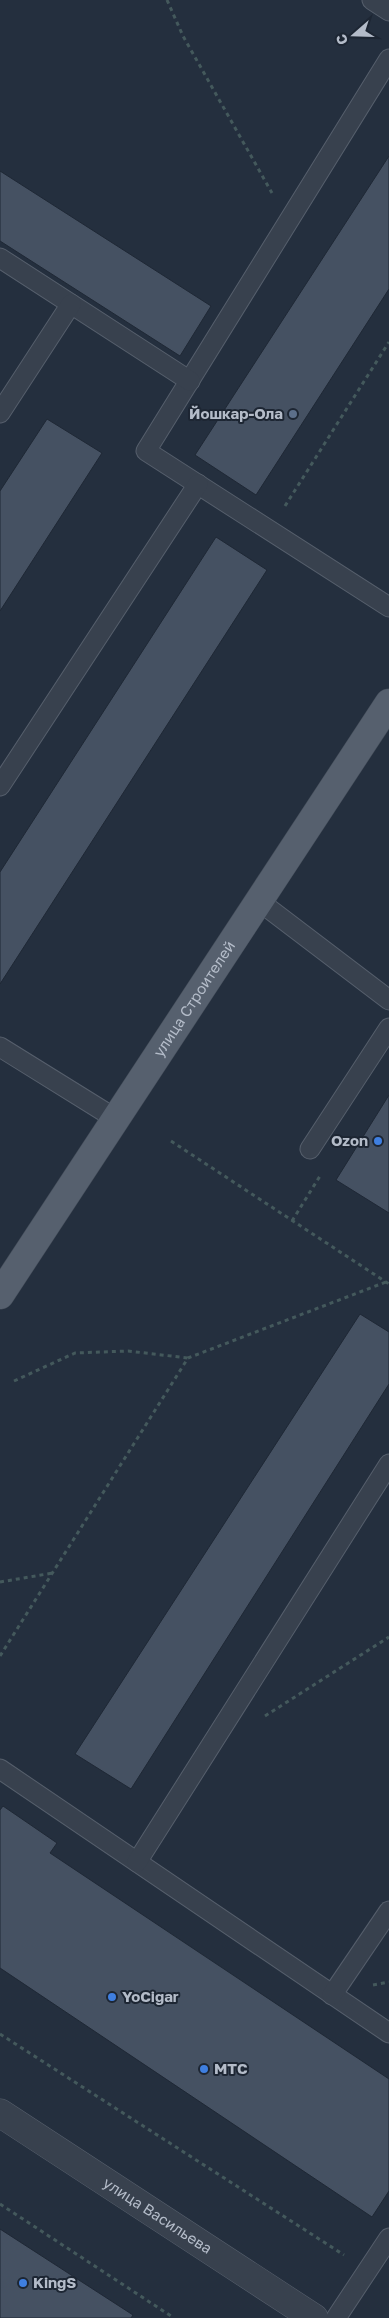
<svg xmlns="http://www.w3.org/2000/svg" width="389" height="2318" viewBox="0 0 389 2318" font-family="'Golos Text',sans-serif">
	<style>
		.building { fill: #455162; stroke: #1f2835 }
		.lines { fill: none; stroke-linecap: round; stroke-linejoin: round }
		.service-casing { stroke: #565f6c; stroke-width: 21 }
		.tertiary-casing { stroke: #565f6c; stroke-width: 29 }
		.primary-casing { stroke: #414a57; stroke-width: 29 }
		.path { stroke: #44595c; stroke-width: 3; stroke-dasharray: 4 4; stroke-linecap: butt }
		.service { stroke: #38414e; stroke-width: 19 }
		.tertiary { stroke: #38414e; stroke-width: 28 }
		.primary { stroke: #56606e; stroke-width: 28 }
		.service-dot { fill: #5c6f8a; stroke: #1d2633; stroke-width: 2 }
		.shop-dot { fill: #3f7fe0; stroke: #1d2633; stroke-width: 2 }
		.labels { text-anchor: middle; stroke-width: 4; stroke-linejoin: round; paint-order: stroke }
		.poi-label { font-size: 15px; font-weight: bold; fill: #b4bcc9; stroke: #1d2633; text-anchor: start }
		.street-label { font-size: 15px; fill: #b4bcc9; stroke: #1d2633 }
	</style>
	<rect width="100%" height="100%" fill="#242f3e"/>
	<!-- building -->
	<g class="building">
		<polygon points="389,156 389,289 256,495 195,455"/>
		<polygon points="0,171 211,306 180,356 0,241"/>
		<polygon points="47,419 102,453 0,611 0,491"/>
		<polygon points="216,537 267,570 0,984 0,872"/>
		<polygon points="389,1095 389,1213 336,1180"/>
		<polygon points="360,1314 389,1332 389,1384 131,1789 75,1754"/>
		<polygon points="3,1806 57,1843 50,1853 389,2079 389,2191 372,2217 0,1968 0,1810"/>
		<polygon points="0,2229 133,2315 131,2318 0,2318"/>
	</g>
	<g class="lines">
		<defs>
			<g id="service">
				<polyline points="372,0 389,11"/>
				<polyline points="389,59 146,451 389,607"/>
				<polyline points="0,258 190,381"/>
				<polyline points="0,413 71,304"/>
				<polyline points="0,786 198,484"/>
				<polyline points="259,901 389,1000"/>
				<polyline points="0,1047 116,1119"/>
				<polyline points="310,1149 389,1028"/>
				<polyline points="0,1769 389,2033"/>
				<polyline points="137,1862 389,1464"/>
				<polyline points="332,1995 389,1911"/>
				<polyline points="336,2318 389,2238"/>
			</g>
			<g id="tertiary">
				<path id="s1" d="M0 2113 314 2318"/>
			</g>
			<g id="primary">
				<path id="s2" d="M0 1295 389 703"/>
			</g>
		</defs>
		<!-- service casing -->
		<use href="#service" class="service-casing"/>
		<!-- tertiary casing -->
		<use href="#tertiary" class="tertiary-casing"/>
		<!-- primary casing -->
		<use href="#primary" class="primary-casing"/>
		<!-- path -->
		<g class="path">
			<polyline points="167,0 183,36 272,193"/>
			<polyline points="285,506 389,342"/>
			<polyline points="171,1141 389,1284"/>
			<polyline points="292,1221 320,1176"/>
			<polyline points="14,1381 75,1353 128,1351 188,1358"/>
			<polyline points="0,1582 53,1573"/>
			<polyline points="0,1656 188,1358 386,1282"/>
			<polyline points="265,1716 389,1637"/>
			<polyline points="373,1985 389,1982"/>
			<polyline points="0,2034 344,2255"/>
			<polyline points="0,2204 174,2318"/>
		</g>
		<!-- service -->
		<use href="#service" class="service"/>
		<!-- tertiary -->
		<use href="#tertiary" class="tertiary"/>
		<!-- primary -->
		<use href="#primary" class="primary"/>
	</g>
	<!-- markers -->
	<circle class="service-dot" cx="293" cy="414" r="5"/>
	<g class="shop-dot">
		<circle cx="378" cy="1141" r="5"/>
		<circle cx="112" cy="1997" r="5"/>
		<circle cx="204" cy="2069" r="5"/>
		<circle cx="23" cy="2283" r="5"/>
	</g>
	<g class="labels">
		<!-- poi labels -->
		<g class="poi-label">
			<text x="283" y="419" text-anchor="end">Йошкар-Ола</text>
			<text x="368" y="1146" text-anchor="end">Ozon</text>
			<text x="122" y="2002">YoCigar</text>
			<text x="214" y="2074">МТС</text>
			<text x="33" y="2288">KingS</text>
		</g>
		<!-- street labels -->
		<g class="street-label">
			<text dy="5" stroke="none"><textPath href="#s2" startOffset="354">улица Строителей</textPath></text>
			<text dy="5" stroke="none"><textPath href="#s1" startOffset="188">улица Васильева</textPath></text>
		</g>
	</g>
	<!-- north arrow -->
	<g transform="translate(354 35) rotate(250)" stroke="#1d2633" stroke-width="4" paint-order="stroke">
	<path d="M0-4L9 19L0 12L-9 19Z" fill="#b4bcc9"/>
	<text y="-8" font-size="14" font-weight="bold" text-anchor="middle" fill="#b4bcc9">С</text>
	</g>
</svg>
